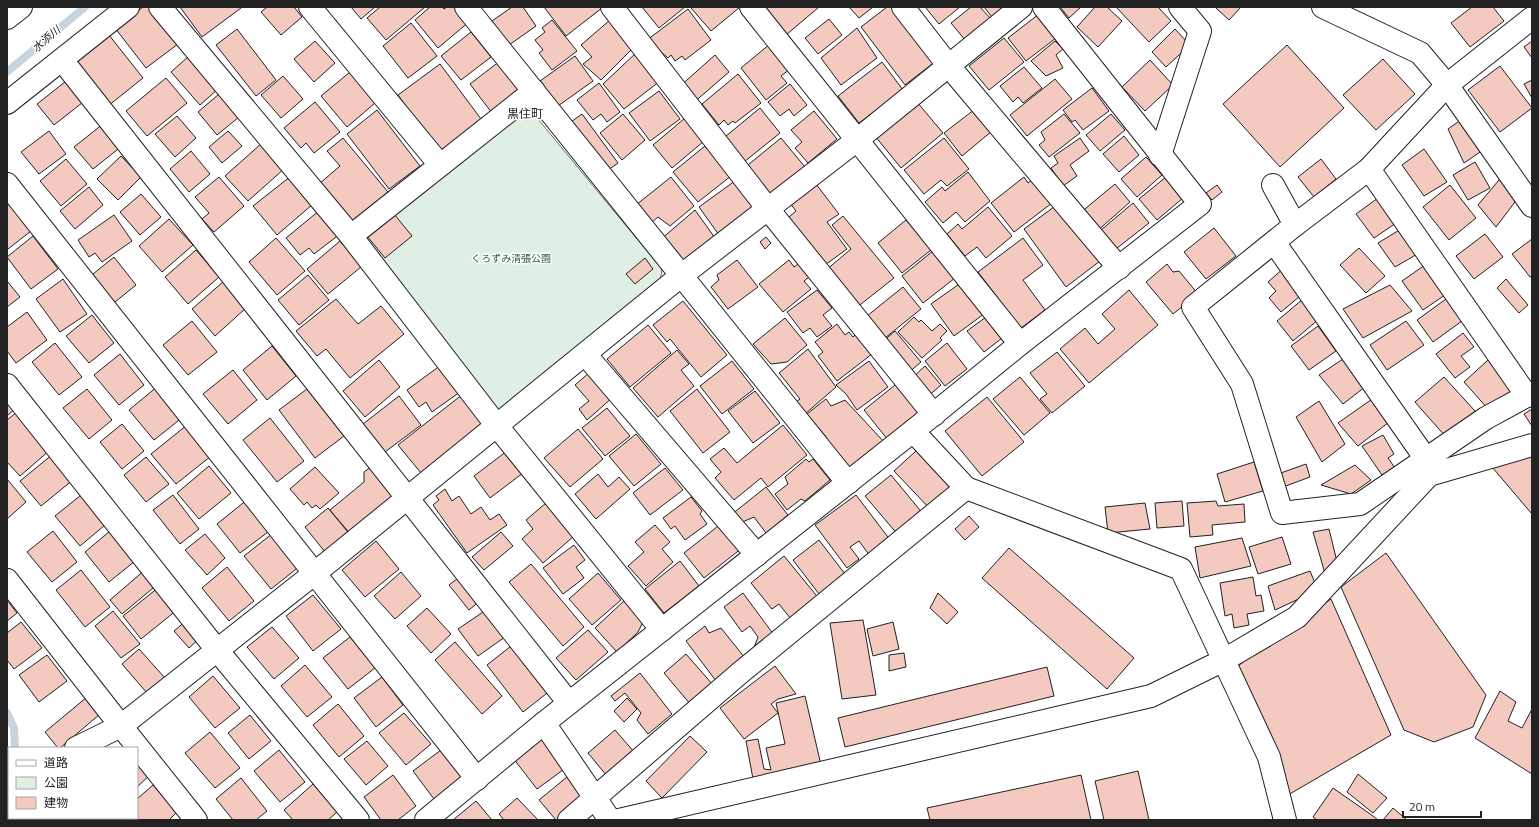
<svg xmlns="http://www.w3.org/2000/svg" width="1539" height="827" viewBox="0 0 1539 827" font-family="'Titillium Web','Noto Sans JP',sans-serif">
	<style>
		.green { fill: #e0efe3; stroke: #6f6f6f }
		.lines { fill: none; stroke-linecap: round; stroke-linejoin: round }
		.stream { stroke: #c7d3dd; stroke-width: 8 }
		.building { fill: #f3c9c0; stroke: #222 }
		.minor-casing { stroke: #222; stroke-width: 24 }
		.minor { stroke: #fff; stroke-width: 22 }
		.labels { text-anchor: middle; stroke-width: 3; stroke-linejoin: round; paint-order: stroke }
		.park-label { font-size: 10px; fill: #2f5e38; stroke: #fff }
		.water-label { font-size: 11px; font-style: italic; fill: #222; stroke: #fff }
		.quarter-label { font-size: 12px; fill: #222; stroke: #fff }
	</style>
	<rect width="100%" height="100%" fill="#fff"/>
	<!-- green -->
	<path class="green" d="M528 107 661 268C665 279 651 287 644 294L499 412 364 245 366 231Z"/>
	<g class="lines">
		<!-- stream -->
		<g class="stream">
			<polyline points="7,72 85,7"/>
			<polyline points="7,713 14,728 15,748"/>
			<polyline points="28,818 29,820"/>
		</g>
	</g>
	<!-- building -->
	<g class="building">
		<polygon points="143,7 150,7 178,44 146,68 115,28"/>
		<polygon points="180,7 240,7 241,8 202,37"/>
		<polygon points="267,7 294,7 302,17 281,35 261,12"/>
		<polygon points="351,7 375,7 361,19"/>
		<polygon points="380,7 425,7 386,40 367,18"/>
		<polygon points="430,7 442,7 444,9 447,7 457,7 470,21 438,48 415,20"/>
		<polygon points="512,7 523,7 536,26 509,45 492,21"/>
		<polygon points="544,7 601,7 602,8 566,36"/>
		<polygon points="642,7 685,7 659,28"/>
		<polygon points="692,7 740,7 711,31 691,8"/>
		<polygon points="762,7 819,7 786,35"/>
		<polygon points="849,7 873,7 859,18"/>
		<polygon points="887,7 894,7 936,61 905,85 861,27"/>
		<polygon points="925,7 960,7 939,24"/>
		<polygon points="971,7 980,7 991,19 965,40 951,23"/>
		<polygon points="984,7 1004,7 992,17"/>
		<polygon points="1060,7 1081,7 1069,18"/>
		<polygon points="1095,7 1107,7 1122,21 1098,47 1077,27"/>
		<polygon points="1116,7 1158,7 1171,21 1149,42"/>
		<polygon points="1215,7 1241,7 1229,20"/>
		<polygon points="1472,7 1493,7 1504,21 1470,47 1451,23"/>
		<polygon points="688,9 711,40 685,60 682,56 675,61 671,55 668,58 647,40"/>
		<polygon points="1039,14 1056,38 1026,61 1008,38"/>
		<polygon points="829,19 842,35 818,54 805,38"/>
		<polygon points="552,20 577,51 552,70 539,53 543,50 535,40 545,32 542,28"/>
		<polygon points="610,20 634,47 601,80 583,64 592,57 581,45"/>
		<polygon points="411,23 437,56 408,78 383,46"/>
		<polygon points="857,28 877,58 841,85 821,58"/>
		<polygon points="237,29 276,80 256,96 216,45"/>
		<polygon points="1175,29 1190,45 1166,67 1152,52"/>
		<polygon points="471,32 491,57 461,80 441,56"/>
		<polygon points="109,35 143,78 108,106 74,63"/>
		<polygon points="1004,38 1024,62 989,90 969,66"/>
		<polygon points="315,41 335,63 314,82 294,59"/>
		<polygon points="1055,41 1063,49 1056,55 1063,68 1046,76 1031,61"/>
		<polygon points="1532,41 1532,58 1524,47"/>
		<polygon points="770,44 790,69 781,76 787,83 766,100 741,68"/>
		<polygon points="1287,45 1344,108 1280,167 1223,104"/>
		<polygon points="637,52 660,81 624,109 603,84"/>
		<polygon points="715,55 729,72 692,104 678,88"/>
		<polygon points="189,56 218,89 200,105 171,72"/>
		<polygon points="575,56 593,81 558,106 540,81"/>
		<polygon points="1383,59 1415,94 1376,130 1343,95"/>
		<polygon points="1150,60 1173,85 1145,111 1122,87"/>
		<polygon points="500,61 522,91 492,113 470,84"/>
		<polygon points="882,62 903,90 859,123 838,96"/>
		<polygon points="440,64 484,123 441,154 398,95"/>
		<polygon points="1500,66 1532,108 1500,132 1468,90"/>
		<polygon points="1024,67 1042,88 1023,103 1018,97 1013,102 1000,86"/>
		<polygon points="350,72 375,103 347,127 321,96"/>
		<polygon points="738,74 761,103 735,123 733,121 728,125 724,120 719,125 702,104"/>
		<polygon points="283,76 303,99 281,118 261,95"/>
		<polygon points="70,78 87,99 54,125 37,104"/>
		<polygon points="166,78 187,103 147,136 126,111"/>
		<polygon points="1055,79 1072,99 1027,136 1010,115"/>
		<polygon points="1532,80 1532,98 1524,84"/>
		<polygon points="599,83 620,112 607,122 601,114 593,120 577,100"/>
		<polygon points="790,84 807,105 794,116 789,109 780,116 768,102"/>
		<polygon points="1092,88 1109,111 1083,130 1075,120 1072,122 1063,110"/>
		<polygon points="659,91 680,119 650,141 629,113"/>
		<polygon points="219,94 239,117 217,135 198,112"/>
		<polygon points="315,102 340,132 314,153 306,143 301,148 284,128"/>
		<polygon points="917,102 943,133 901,168 875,136"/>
		<polygon points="760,108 780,133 739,166 720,141"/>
		<polygon points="975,109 992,131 962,156 944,133"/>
		<polygon points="377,110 420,166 389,189 347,134"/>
		<polygon points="814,111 837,139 808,163 795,148 802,142 791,130"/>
		<polygon points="582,114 618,163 604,173 568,124"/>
		<polygon points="623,114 645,140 622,160 600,133"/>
		<polygon points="1064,114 1080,133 1049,157 1039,145 1045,140 1041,132"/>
		<polygon points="1111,114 1125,130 1100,151 1086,135"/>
		<polygon points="177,116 196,138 175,157 155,134"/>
		<polygon points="1465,117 1486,148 1464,163 1448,129"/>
		<polygon points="685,118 704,141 672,168 653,145"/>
		<polygon points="103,124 122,146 93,169 74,147"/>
		<polygon points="49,131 66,154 39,174 21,152"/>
		<polygon points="228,131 242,146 222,163 209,147"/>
		<polygon points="1124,136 1139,155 1119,172 1103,154"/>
		<polygon points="343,138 388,192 351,223 319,184 340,166 327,151"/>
		<polygon points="781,138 805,167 766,198 743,169"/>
		<polygon points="944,138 969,169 947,186 941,180 924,194 904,170"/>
		<polygon points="1080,138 1089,151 1070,165 1077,176 1063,186 1051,168 1058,163 1054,156"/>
		<polygon points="262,143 285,168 248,201 225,176"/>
		<polygon points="705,146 731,176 698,202 673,172"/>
		<polygon points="1424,149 1447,182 1424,196 1402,165"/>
		<polygon points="191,151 210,174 189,192 170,169"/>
		<polygon points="121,156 141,177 118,200 97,179"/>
		<polygon points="1146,157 1162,175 1137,197 1121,179"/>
		<polygon points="66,159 87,184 61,206 40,181"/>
		<polygon points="1321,159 1336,179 1314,197 1298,177"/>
		<polygon points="1475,162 1490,188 1468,200 1453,175"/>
		<polygon points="968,172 990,201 965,222 956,212 943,223 925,202 942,187 945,191"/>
		<polygon points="1504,174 1521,194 1496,227 1478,205"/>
		<polygon points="291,176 313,204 277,235 253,206"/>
		<polygon points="219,177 244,206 214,232 202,219 209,213 195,197"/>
		<polygon points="671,177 694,206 670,226 658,217 651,223 636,205"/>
		<polygon points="1024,177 1028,183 1033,179 1052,203 1014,232 991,203"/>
		<polygon points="1166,177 1183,198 1157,220 1139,199"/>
		<polygon points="739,178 759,206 719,235 699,207"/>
		<polygon points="816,184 839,214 827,222 847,249 825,265 789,217 796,211 790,203"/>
		<polygon points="1115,184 1130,202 1096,232 1080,213"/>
		<polygon points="1217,185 1222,192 1212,200 1206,193"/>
		<polygon points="1450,185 1476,218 1449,240 1423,207"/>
		<polygon points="89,187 103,205 75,229 60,211"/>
		<polygon points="141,194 161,217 140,235 120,212"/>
		<polygon points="1378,198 1396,223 1374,238 1356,214"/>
		<polygon points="7,200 31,231 8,249 7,248"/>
		<polygon points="1133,203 1149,223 1116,249 1100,231"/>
		<polygon points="1058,204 1100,261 1066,287 1024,229"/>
		<polygon points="988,207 1012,236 986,258 977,247 965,256 947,234 958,224 962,229"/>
		<polygon points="320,210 340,234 314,254 309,248 300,255 286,238"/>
		<polygon points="695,210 715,238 681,266 660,240"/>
		<polygon points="394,214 412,236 385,258 367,236"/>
		<polygon points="114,215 132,241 102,262 95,253 89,257 78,240"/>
		<polygon points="843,216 894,278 856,308 825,271 851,249 832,225"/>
		<polygon points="169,219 193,245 162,272 139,246"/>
		<polygon points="906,220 931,250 902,273 878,243"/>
		<polygon points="1214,228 1236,256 1206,279 1184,252"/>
		<polygon points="1401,229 1419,253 1395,267 1378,243"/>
		<polygon points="1485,234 1503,257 1474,279 1456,256"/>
		<polygon points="33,236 58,269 31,289 7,257"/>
		<polygon points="766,237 771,243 765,249 760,242"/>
		<polygon points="276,238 305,271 277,295 249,262"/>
		<polygon points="1023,238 1043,265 1023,280 1045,310 1021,328 978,272"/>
		<polygon points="1532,239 1532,276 1530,277 1512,254"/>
		<polygon points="340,241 361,267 328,294 307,269"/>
		<polygon points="938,247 955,278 923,303 902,276"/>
		<polygon points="1359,248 1385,276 1366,293 1340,265"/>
		<polygon points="196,250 219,277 188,304 165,277"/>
		<polygon points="114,257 136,285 110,306 88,278"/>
		<polygon points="645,258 653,269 635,284 626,274"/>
		<polygon points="737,260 758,287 728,309 711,287 719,280 717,275"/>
		<polygon points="789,260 794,267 802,261 812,275 804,281 811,289 783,312 759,284"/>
		<polygon points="1167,264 1173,272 1179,271 1198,294 1173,314 1146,282"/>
		<polygon points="1425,265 1445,295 1423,310 1402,281"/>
		<polygon points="1285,267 1306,291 1281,312 1269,298 1276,291 1268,282"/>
		<polygon points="308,275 329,300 299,325 278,300"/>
		<polygon points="63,279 87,314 60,332 36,299"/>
		<polygon points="1506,279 1528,305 1519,313 1497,288"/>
		<polygon points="7,281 20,297 7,307"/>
		<polygon points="223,282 246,308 215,336 192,309"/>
		<polygon points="962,282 984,314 954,336 931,304"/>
		<polygon points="1390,285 1412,311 1363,338 1343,309"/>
		<polygon points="903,287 921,309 885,338 867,316"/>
		<polygon points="817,290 832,308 823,315 832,326 817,337 810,328 803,333 787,312"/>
		<polygon points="1129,290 1158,325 1089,383 1060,349 1085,328 1098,344 1115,329 1102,314"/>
		<polygon points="336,299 358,324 381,306 404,334 350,378 326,349 317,356 296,331"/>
		<polygon points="1303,299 1319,319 1293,341 1277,321"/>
		<polygon points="1446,299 1462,321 1433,342 1417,320"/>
		<polygon points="683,301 727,355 701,377 670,339 667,342 653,325"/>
		<polygon points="27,312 47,340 16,363 7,351 7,327"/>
		<polygon points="990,314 1006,335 984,352 967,331"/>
		<polygon points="92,315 114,343 89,363 66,336"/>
		<polygon points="914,317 919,322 921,320 932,331 940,324 947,331 940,338 942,340 922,358 898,332"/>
		<polygon points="785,318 807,345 787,362 771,364 753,344"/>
		<polygon points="192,321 217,352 188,375 163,345"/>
		<polygon points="1406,321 1424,345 1387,370 1370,345"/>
		<polygon points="837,324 845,335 849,332 853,337 856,334 872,354 837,381 818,356 823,352 815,342"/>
		<polygon points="648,325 671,353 630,387 607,359"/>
		<polygon points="1318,326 1336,351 1309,370 1291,346"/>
		<polygon points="895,331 921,362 906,375 882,342"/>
		<polygon points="1463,333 1474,347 1461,356 1470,367 1455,378 1436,354"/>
		<polygon points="55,343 82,377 59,395 32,362"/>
		<polygon points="947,343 967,369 945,386 925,361"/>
		<polygon points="272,346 296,376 267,400 243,370"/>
		<polygon points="808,349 836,387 805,414 790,407 800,399 779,373"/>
		<polygon points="677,350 689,364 681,370 694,386 658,417 633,388"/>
		<polygon points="1057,352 1085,386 1052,413 1040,399 1047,394 1030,373"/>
		<polygon points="120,354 144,385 119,405 94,375"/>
		<polygon points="1349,355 1370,383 1343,404 1319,375"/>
		<polygon points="379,360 400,387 365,417 343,391"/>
		<polygon points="1488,360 1513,389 1489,410 1464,382"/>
		<polygon points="732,361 754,389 722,414 700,386"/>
		<polygon points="869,361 888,387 857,410 846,394 836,385"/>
		<polygon points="441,365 460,392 432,412 426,402 419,407 407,390"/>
		<polygon points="925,366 941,385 926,398 910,380"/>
		<polygon points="233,370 257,400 228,424 203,394"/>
		<polygon points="590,372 612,398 587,420 579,409 589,401 575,385"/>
		<polygon points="1020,377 1050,413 1024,435 993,399"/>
		<polygon points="1444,377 1475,411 1446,437 1415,402"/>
		<polygon points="900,381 925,411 888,440 864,410"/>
		<polygon points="158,386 183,417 154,440 129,410"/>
		<polygon points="87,389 112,420 89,439 63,408"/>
		<polygon points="307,389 344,436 315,458 279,410"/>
		<polygon points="697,389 730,432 703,453 670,411"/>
		<polygon points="755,391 780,423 753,443 728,411"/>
		<polygon points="463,394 486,422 421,473 398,445"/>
		<polygon points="399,396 421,425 385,452 363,424"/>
		<polygon points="7,397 16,408 7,416"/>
		<polygon points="987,397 1024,442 982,476 945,431"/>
		<polygon points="1375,397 1393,419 1358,446 1338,423"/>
		<polygon points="826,399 831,406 845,400 885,443 847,472 822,441 827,438 807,414"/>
		<polygon points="1319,401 1345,444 1322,462 1296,417"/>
		<polygon points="607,408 630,436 605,456 582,428"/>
		<polygon points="1532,409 1532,426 1524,414"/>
		<polygon points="17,412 50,450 20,476 7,462 7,420"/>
		<polygon points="270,418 304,461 277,482 243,440"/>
		<polygon points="122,424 144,451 122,469 100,442"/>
		<polygon points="187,425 211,456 176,484 151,454"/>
		<polygon points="783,425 807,455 768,487 761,478 734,500 715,478 721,472 710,459 724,448 737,463"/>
		<polygon points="578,429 603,459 570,487 544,458"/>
		<polygon points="636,434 661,464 634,486 609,456"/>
		<polygon points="1383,435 1394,454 1388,458 1395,468 1382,475 1362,446"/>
		<polygon points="511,448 527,470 490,498 474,476"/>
		<polygon points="917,450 954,490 932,511 894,471"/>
		<polygon points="1532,450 1532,514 1492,467"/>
		<polygon points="53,454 74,479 41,506 20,481"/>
		<polygon points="146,457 169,484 146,502 124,475"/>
		<polygon points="806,459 809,462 813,459 830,480 805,501 801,499 787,510 775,494 788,484 785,477"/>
		<polygon points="1254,462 1263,491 1225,502 1217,474"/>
		<polygon points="375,464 401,495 352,536 330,510 364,482 364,472"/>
		<polygon points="1306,464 1310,477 1283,487 1278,474"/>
		<polygon points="1355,465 1371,480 1351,494 1321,485"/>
		<polygon points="209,466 231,493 199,519 177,493"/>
		<polygon points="315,467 339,493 320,509 316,505 312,508 307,502 304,505 290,489"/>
		<polygon points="665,468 683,490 650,515 633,493"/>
		<polygon points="598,474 608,487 619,477 630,489 596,519 575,494"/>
		<polygon points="891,475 924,515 899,536 865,496"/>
		<polygon points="7,479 26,502 7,519"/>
		<polygon points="766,487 788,515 766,533 754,517 738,524 731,515"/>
		<polygon points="445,489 452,501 459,496 471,514 481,507 490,520 499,514 507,525 467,553 433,505 439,500 436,496"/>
		<polygon points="81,495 105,525 80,546 55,516"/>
		<polygon points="173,495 199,529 180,544 153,510"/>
		<polygon points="856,495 891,541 870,556 859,541 850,547 859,559 847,568 815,525"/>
		<polygon points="691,497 702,511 700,514 707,524 685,540 675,526 671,529 663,518"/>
		<polygon points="248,499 272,529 240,553 217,524"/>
		<polygon points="1182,501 1184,526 1157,528 1155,503"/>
		<polygon points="1216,501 1218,506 1244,504 1245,522 1212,525 1213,535 1190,537 1187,503"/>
		<polygon points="546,503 574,536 543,563 522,539 533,529 526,520"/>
		<polygon points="1145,503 1150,529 1108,533 1105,507"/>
		<polygon points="328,508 352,537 325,552 305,527"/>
		<polygon points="969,516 979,527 965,540 955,529"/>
		<polygon points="722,523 742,548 704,578 684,553"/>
		<polygon points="655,525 670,542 662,549 673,562 646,586 628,566 644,552 635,542"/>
		<polygon points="1329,529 1339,570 1326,577 1313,532"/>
		<polygon points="53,531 77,562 52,582 27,552"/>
		<polygon points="110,531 135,561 109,582 85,552"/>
		<polygon points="501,532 513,546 484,570 472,557"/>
		<polygon points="273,533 300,566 271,589 244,556"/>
		<polygon points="205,534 225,558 207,575 185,550"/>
		<polygon points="1282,537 1291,564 1258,574 1249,547"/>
		<polygon points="1242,538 1251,566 1200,578 1195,547"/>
		<polygon points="819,540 845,574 819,594 793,560"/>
		<polygon points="376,541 399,569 365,597 342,570"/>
		<polygon points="574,545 585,560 576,567 584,578 563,594 543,568"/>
		<polygon points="1009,548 1134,658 1107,689 982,578"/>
		<polygon points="1386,553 1486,695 1473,727 1434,742 1404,730 1341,587"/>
		<polygon points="784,556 821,601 794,623 779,604 772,609 751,583"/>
		<polygon points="680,561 699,586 664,613 645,589"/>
		<polygon points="531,564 584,627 563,646 509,582"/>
		<polygon points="227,567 254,601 229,621 202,588"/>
		<polygon points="146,569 159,583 122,614 110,600"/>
		<polygon points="81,570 110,607 85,627 56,590"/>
		<polygon points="1310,571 1318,590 1275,610 1268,586"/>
		<polygon points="401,572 421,596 395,619 374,596"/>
		<polygon points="598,573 621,600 592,625 569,599"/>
		<polygon points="462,575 482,599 469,610 449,585"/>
		<polygon points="1253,577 1256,596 1261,595 1264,611 1247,614 1249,625 1234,628 1232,614 1225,616 1220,583"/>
		<polygon points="159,587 177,610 141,639 123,616"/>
		<polygon points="743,593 774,635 753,650 758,637 750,626 742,632 724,607"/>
		<polygon points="938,593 958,612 947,624 930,608"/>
		<polygon points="313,595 341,629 313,651 286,616"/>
		<polygon points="1331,599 1391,735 1288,795 1235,668"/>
		<polygon points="7,600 17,613 7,621"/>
		<polygon points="625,600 644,620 638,632 617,652 595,628"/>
		<polygon points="427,608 451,634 431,653 407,626"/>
		<polygon points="486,610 505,637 478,656 458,629"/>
		<polygon points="113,611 140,644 121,658 95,626"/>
		<polygon points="187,620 201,637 189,648 174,631"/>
		<polygon points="863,620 876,695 842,699 830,623"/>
		<polygon points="21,622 42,648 14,669 7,660 7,633"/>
		<polygon points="893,622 899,649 873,656 867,629"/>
		<polygon points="705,626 709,633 721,628 745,658 716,681 686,641"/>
		<polygon points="272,627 299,658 274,679 247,647"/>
		<polygon points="588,630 608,652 576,680 556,658"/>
		<polygon points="350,637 375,668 348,689 323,658"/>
		<polygon points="455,642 502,696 482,714 435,660"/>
		<polygon points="515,643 551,690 523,712 487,665"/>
		<polygon points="139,649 165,678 147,693 122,664"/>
		<polygon points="904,653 906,667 889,671 889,655"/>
		<polygon points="686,654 713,685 691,705 664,673"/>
		<polygon points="47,655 67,681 39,702 19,675"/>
		<polygon points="305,665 332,697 307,717 281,686"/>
		<polygon points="775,666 796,694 778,699 771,704 778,713 744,739 720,708"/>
		<polygon points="1047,667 1054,696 845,747 838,718"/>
		<polygon points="640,673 672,714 648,734 637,720 641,713 625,693 615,701 611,696"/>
		<polygon points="213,676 240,708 215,728 189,697"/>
		<polygon points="382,677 403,705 376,727 354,698"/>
		<polygon points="1500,691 1516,702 1508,721 1522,728 1532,709 1532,774 1475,738"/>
		<polygon points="805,696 821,765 753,779 746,741 758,739 764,769 771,770 766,748 785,744 776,703"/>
		<polygon points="87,697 100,714 60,748 58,748 45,732"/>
		<polygon points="627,698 637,709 624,722 614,711"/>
		<polygon points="338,704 364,736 339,757 313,725"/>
		<polygon points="404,713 431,744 406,765 379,733"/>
		<polygon points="250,715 271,741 249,759 228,733"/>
		<polygon points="615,730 635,753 607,776 588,753"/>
		<polygon points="210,732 240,768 215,788 185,753"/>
		<polygon points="543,736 567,767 537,789 513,758"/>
		<polygon points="690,736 707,752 662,798 646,781"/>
		<polygon points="367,741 388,766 366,785 344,759"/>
		<polygon points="279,750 305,782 280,802 254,771"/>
		<polygon points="441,750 462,778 434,799 413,771"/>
		<polygon points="137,760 150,775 137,787"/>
		<polygon points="1138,771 1149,820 1104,820 1095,781"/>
		<polygon points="1358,774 1387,798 1373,813 1347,792"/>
		<polygon points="393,775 416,806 398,820 381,820 364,797"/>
		<polygon points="1081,775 1091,820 930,820 927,808"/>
		<polygon points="567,777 586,800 562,820 556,820 539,800"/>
		<polygon points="241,778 267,811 256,820 233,820 216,799"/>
		<polygon points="313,784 337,812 328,820 293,820 284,810"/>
		<polygon points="153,785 177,812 169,820 132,820 130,818 137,818 137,799"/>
		<polygon points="1333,788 1373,816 1378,820 1317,820 1313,817"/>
		<polygon points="517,798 538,820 504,820 499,814"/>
		<polygon points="476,801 492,820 453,820"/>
		<polygon points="1393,808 1407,820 1383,820"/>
		<polygon points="94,818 124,818 126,820 96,820"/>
	</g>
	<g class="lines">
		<defs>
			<g id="minor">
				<polyline points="160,7 351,236"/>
				<polyline points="310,7 440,165"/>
				<polyline points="466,7 848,483"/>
				<polyline points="612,7 768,209 934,415"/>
				<polyline points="751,7 1020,344"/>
				<polyline points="903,7 948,65 1119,268"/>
				<polyline points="1323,7 1420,53 1447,85 1532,206"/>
				<polyline points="7,18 21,7"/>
				<polyline points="62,60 569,703"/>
				<polyline points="534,91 351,236 497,426 662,630"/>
				<polyline points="7,103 128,7"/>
				<polyline points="1160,155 1200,31 1180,7"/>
				<polyline points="1369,169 1527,396"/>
				<polyline points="7,184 477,779"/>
				<polyline points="1273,185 1295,225 1369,169 1447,85 1532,18"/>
				<polyline points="1295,225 1193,307 1242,384 1282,513 1360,504 1486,418 1532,393"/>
				<polyline points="1274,242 1426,459"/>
				<polyline points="585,354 757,555"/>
				<polyline points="7,385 217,650 358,820"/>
				<polyline points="913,431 966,488 1181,569 1269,757 1285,820"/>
				<polyline points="7,580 121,726 196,820"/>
				<polyline points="544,723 610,820"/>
				<polyline points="76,748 121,726 315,573 682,275 857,140 1021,7"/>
				<polyline points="7,789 9,788"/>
				<polyline points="64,818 64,820"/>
				<polyline points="426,820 544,723 913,431 1020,344 1200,204 1044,7"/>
				<polyline points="569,820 740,673 966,488"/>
				<polyline points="619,820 1151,696 1224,660 1297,617 1429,475 1532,445"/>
			</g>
		</defs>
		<!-- minor casing -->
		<use href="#minor" class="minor-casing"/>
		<!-- minor -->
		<use href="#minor" class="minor"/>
	</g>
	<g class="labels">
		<!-- park labels -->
		<g class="park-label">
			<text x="511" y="262">くろずみ清張公園</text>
		</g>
		<!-- water labels -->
		<g class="water-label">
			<text transform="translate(46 39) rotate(-40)" y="4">水添川</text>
		</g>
		<!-- quarter labels -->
		<g class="quarter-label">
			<text x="525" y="118">黒住町</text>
		</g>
	</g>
	<!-- border -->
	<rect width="1539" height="827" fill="none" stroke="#222222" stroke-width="16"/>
	<!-- legend -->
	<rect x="8" y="747" width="130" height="72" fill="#ffffff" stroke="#a7a7a7"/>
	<rect x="16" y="760" width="20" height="6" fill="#ffffff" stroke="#a7a7a7"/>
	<text x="44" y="767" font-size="12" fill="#222222">道路</text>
	<rect x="16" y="777" width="20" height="12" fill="#e0efe3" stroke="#a7a7a7"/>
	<text x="44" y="787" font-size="12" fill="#222222">公園</text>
	<rect x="16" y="797" width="20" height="12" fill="#f3c9c0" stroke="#a7a7a7"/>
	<text x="44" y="807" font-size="12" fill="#222222">建物</text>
	<!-- scale -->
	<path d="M1403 811v6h78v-6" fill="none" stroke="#222222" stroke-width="2"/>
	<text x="1409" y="811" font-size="12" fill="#222222" stroke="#ffffff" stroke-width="3" paint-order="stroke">20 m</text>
</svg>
